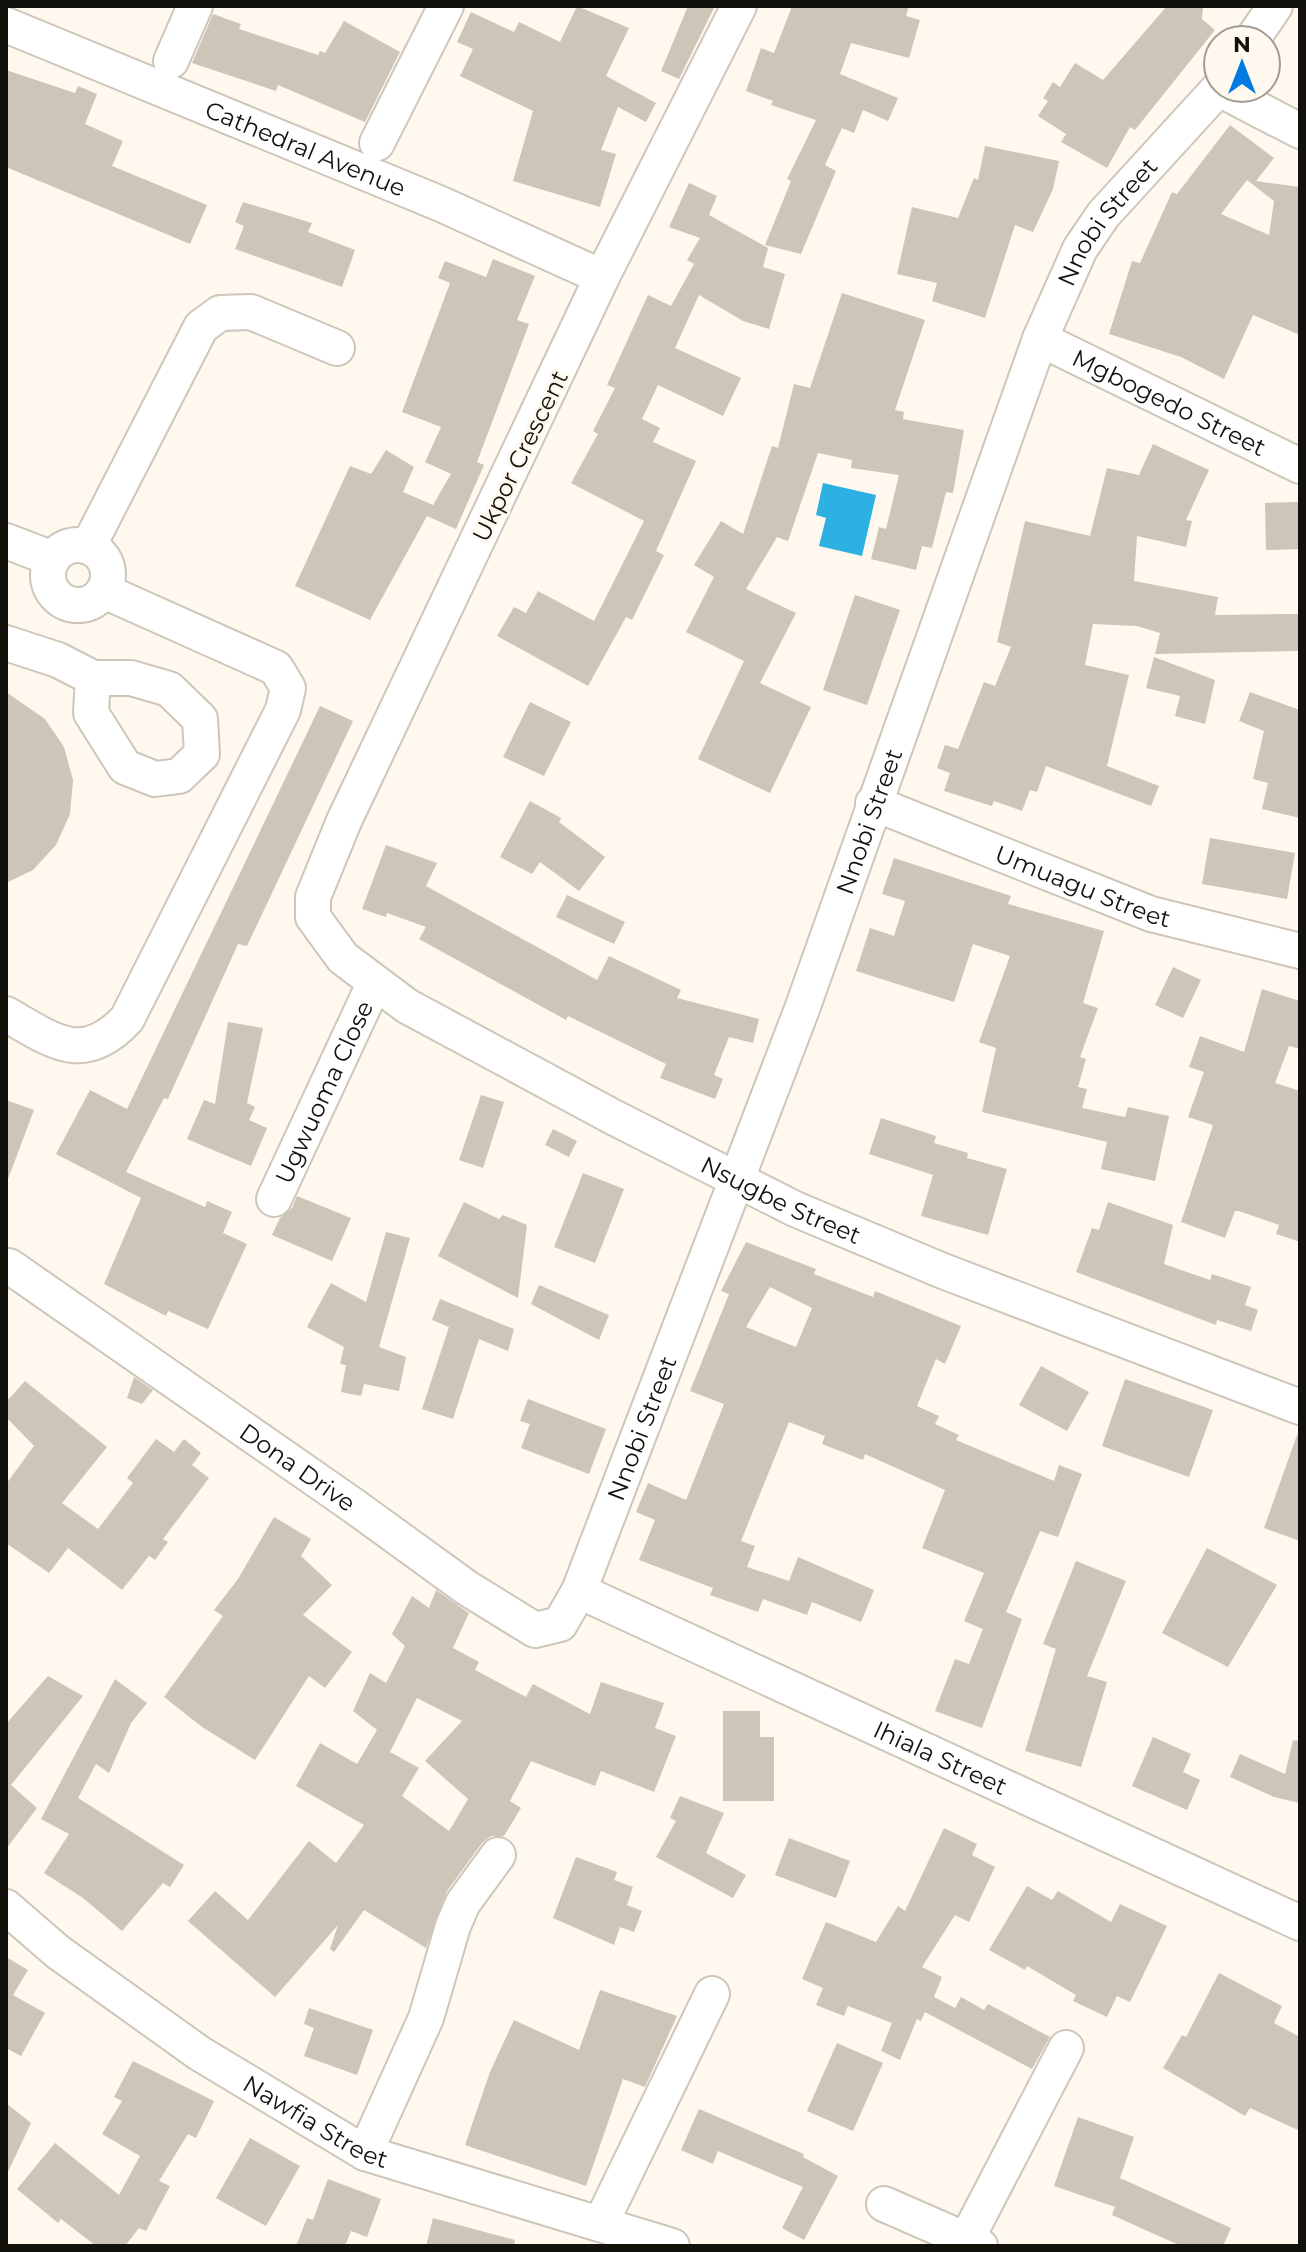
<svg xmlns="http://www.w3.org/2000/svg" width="1306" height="2252" font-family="Montserrat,sans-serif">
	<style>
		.water { fill: #2cb1e2 }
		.building { fill: #cdc5b8; fill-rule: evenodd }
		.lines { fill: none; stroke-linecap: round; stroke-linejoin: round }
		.minor-casing { stroke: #cec6b9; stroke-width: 38 }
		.minor { stroke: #fff; stroke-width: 34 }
		.labels { text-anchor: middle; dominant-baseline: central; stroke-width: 6; stroke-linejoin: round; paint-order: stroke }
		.street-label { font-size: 24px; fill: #13110c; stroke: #fef8ee }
	</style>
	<rect width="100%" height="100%" fill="#fef8ee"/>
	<!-- water -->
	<polygon class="water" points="823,483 876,495 862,556 819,546 826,518 816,515"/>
	<!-- building -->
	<g class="building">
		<polygon points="577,6 629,28 606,76 656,103 646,122 618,107 601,150 616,154 600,207 513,181 533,111 460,76 473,49 457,42 471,12 514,32 519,22 560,42"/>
		<polygon points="688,6 715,6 679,79 661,71"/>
		<polygon points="792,6 909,6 906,16 920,20 909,58 851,43 840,74 898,98 888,121 863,110 854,133 842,128 825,165 836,171 801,254 765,245 791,181 787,179 816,120 771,105 773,101 746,91 761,48 774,53"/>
		<polygon points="1167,6 1203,6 1202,19 1215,30 1135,130 1130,127 1107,168 1061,142 1066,134 1038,116 1048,101 1043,98 1053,82 1060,87 1075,63 1103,80"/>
		<polygon points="213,14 241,24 239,29 318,55 320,51 325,53 344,21 400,52 365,122 278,85 276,91 192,63"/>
		<polygon points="6,70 75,93 78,86 97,94 85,124 123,141 112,166 207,205 190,244 6,167"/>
		<path d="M 1230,125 L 1274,158 L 1256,181 L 1300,187 L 1300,335 L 1253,315 L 1224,379 L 1181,357 L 1109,334 L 1132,261 L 1140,263 L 1172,192 L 1177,194 ZM 1247,180 L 1274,201 L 1269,235 L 1221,214 Z"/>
		<polygon points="985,146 1059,161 1053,189 1033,232 1015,225 985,318 932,301 937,283 897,274 912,207 958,218 974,178 978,180"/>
		<polygon points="689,183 717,196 709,215 768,248 763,267 785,274 769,329 743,321 699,295 675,348 741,378 723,416 658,385 642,419 660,428 653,442 696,461 656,551 664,555 632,620 626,617 588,686 497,636 514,607 526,613 538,591 594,621 644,521 571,483 598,434 593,431 615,388 607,385 648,295 671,306 694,264 687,260 700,238 669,227"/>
		<polygon points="243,202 312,223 308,232 355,250 342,287 235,249 244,226 235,222"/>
		<polygon points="493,259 535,276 517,320 529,324 477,462 484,465 456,529 427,516 370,620 295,586 350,466 371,474 386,450 414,467 403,492 433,505 451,474 425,462 441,427 402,412 450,283 438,278 445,261 486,277"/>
		<polygon points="842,293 925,320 895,410 904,412 903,419 964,430 953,493 946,492 932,548 922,546 916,570 871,559 879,527 886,529 899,475 851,468 852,460 818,453 788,541 777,537 746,589 796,613 760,683 811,707 770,793 698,759 744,661 686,632 714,577 694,565 721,521 743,534 772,446 778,448 794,384 810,388"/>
		<polygon points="1153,444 1209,470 1186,520 1192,521 1186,547 1137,536 1134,581 1218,597 1215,615 1300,614 1300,651 1155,654 1160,633 1137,626 1093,624 1085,665 1129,675 1107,766 1159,786 1151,806 1046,766 1037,792 1030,790 1022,811 994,801 992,806 944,791 950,773 937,768 945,745 958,749 984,682 995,686 1011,647 997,642 1025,521 1090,536 1107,468 1139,475"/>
		<polygon points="1300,502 1300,549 1266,550 1265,503"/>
		<polygon points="855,595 900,610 867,705 823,690"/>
		<polygon points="1154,657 1215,680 1205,724 1175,716 1180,696 1146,688"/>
		<polygon points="6,692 45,719 64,747 73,780 70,814 56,845 33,870 6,883"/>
		<polygon points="1250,692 1300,710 1300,818 1262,809 1268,783 1253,779 1264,731 1239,721"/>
		<polygon points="530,702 571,722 544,776 503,757"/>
		<polygon points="320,706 353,721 247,946 238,944 168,1099 164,1098 126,1172 205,1207 207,1201 232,1212 223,1233 247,1244 208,1329 168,1311 166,1316 104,1284 141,1198 56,1154 90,1090 127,1109"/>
		<polygon points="530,801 561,818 559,822 605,857 579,891 540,862 532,874 500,857"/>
		<polygon points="1210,838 1295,853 1287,899 1202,884"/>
		<polygon points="386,845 437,863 426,886 597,980 609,956 681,990 677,998 759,1019 753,1043 729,1037 714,1075 723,1079 715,1099 660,1078 666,1064 568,1016 566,1020 419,939 426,927 387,913 386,917 362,909"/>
		<polygon points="894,858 1011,896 1008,904 1104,931 1083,1003 1098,1008 1080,1057 1086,1059 1078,1087 1087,1089 1082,1108 1125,1117 1128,1107 1169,1116 1155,1181 1101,1169 1107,1142 982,1112 996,1048 979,1042 1010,956 973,944 954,1002 856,971 870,928 894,936 905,901 882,894"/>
		<polygon points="567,895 625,922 614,944 556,917"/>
		<polygon points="1173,967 1201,980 1183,1018 1155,1005"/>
		<polygon points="1262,989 1300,1001 1300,1049 1289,1046 1275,1083 1300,1091 1300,1242 1276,1234 1279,1225 1239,1211 1235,1211 1225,1238 1181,1222 1213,1125 1188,1117 1204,1072 1189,1067 1200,1036 1244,1052"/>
		<polygon points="228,1022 263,1028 247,1103 255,1107 249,1120 267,1128 251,1166 187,1139 204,1100 215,1104"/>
		<polygon points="481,1095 504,1102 483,1168 459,1160"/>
		<polygon points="6,1100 34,1110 8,1179 6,1179"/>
		<polygon points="881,1118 936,1136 934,1143 968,1153 967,1158 1007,1169 988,1235 921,1216 933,1175 869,1154"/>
		<polygon points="553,1129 577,1141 569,1157 545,1145"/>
		<polygon points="583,1173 624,1189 595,1263 554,1247"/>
		<polygon points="297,1196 351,1218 332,1261 272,1235 280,1218 292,1208"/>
		<polygon points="464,1202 499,1219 503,1215 527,1225 518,1298 438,1256"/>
		<polygon points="1108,1202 1173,1225 1164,1264 1210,1280 1212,1274 1251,1287 1245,1305 1258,1310 1251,1331 1217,1320 1216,1325 1076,1272 1092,1228 1099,1230"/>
		<polygon points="386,1232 410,1238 379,1347 406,1357 399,1391 364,1384 361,1396 341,1392 346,1365 340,1364 344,1347 307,1327 331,1283 366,1302"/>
		<path d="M 746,1242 L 816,1269 L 814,1274 L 873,1297 L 875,1291 L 961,1326 L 945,1364 L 936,1359 L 917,1406 L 939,1416 L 935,1424 L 959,1435 L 956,1440 L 1054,1481 L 1059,1465 L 1082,1474 L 1058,1537 L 1040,1531 L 1006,1612 L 1022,1619 L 982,1728 L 935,1711 L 955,1659 L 969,1664 L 983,1629 L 964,1621 L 984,1573 L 922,1548 L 945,1490 L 865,1454 L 863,1460 L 822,1444 L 825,1436 L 789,1422 L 741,1541 L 755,1546 L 747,1567 L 789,1581 L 798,1557 L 874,1590 L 861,1622 L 812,1602 L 807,1615 L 763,1599 L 758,1612 L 710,1595 L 713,1588 L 639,1560 L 655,1520 L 636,1512 L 648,1483 L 686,1500 L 724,1404 L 690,1391 L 729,1294 L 721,1291 ZM 770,1287 L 812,1308 L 796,1347 L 746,1327 Z"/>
		<polygon points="539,1285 609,1315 599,1340 531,1304"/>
		<polygon points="440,1299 514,1329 508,1351 479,1339 453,1419 422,1409 449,1327 432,1320"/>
		<polygon points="1041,1366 1089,1392 1067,1431 1019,1405"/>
		<polygon points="134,1377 153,1390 142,1404 127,1398"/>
		<polygon points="1125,1379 1213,1410 1189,1477 1102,1446"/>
		<polygon points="25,1381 107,1447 62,1503 98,1529 133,1483 127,1478 156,1439 174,1452 184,1439 201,1453 192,1465 209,1478 163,1539 168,1542 155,1560 149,1556 122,1590 68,1548 49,1573 6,1543 6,1484 34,1446 6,1417 6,1402"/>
		<polygon points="528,1399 606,1429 589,1474 521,1448 530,1424 520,1421"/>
		<polygon points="1297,1435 1300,1435 1300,1541 1264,1528"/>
		<polygon points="274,1517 311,1539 301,1556 332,1585 303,1615 352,1652 325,1688 309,1676 255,1760 202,1727 164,1697 223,1616 214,1610 238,1579"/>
		<polygon points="1207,1548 1277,1585 1228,1667 1162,1633"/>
		<polygon points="1076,1561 1126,1581 1087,1676 1107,1682 1081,1767 1025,1751 1056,1649 1043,1644"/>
		<path d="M 436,1590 L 469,1613 L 453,1648 L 479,1662 L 475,1670 L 526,1697 L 533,1684 L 590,1714 L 601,1682 L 664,1703 L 655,1728 L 676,1736 L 654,1792 L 601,1771 L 595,1786 L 531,1761 L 510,1801 L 521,1808 L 504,1836 L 491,1836 L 482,1843 L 447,1891 L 426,1948 L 364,1910 L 334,1952 L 330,1949 L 338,1925 L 275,1997 L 188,1921 L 215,1891 L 248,1920 L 309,1841 L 336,1863 L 364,1825 L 296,1786 L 320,1743 L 357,1764 L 377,1730 L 353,1711 L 370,1673 L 386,1683 L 405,1646 L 392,1634 L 412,1596 L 429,1608 ZM 417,1698 L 462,1721 L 425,1761 L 468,1799 L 449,1831 L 402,1796 L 419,1768 L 390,1752 Z"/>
		<polygon points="48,1676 83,1696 11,1785 37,1808 6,1849 6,1724"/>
		<polygon points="115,1679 147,1703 131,1723 109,1773 96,1764 78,1798 184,1865 170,1887 163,1883 122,1931 83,1898 44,1873 69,1834 41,1819"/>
		<polygon points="723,1711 760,1711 760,1737 774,1737 774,1801 723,1801"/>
		<polygon points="1153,1737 1191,1754 1183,1772 1200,1780 1187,1810 1132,1786"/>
		<polygon points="1293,1740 1300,1741 1300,1803 1274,1797 1230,1777 1240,1754 1285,1774"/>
		<polygon points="680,1796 724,1813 706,1853 746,1875 733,1898 656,1857 676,1821 670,1818"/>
		<polygon points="944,1828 977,1844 972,1855 995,1867 969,1922 955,1915 922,1967 942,1977 934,1997 955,2008 961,1997 984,2010 988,2004 1050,2037 1032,2069 925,2012 921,2021 917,2019 900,2060 881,2051 892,2023 848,2006 844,2016 816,2005 823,1988 802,1979 826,1922 876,1942 898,1906 905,1911"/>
		<polygon points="789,1838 850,1861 836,1898 775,1875"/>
		<polygon points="576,1857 617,1872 614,1880 633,1887 627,1905 642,1911 634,1932 620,1927 614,1945 553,1918"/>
		<polygon points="1027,1886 1052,1900 1058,1891 1111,1922 1120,1904 1167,1926 1130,2002 1117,1996 1107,2017 1073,2001 1076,1995 1027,1966 1025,1970 989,1950"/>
		<polygon points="6,1957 28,1970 13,1995 45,2013 21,2056 6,2048"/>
		<polygon points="1219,1973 1282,2006 1274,2023 1300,2037 1300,2131 1250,2108 1245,2116 1163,2068 1182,2035 1186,2037"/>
		<polygon points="600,1990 677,2016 645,2087 623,2079 586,2186 465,2145 490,2072 514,2020 579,2050"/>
		<polygon points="309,2008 373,2030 357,2075 304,2056 314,2028 304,2024"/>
		<polygon points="837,2043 883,2063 853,2131 807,2111"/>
		<polygon points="133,2061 214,2101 196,2138 188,2134 159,2181 170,2186 146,2231 139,2228 125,2246 96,2246 61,2219 58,2223 17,2189 55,2143 119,2195 140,2156 102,2134 122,2101 114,2097"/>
		<polygon points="6,2103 31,2123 6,2176"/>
		<polygon points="699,2109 804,2154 803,2157 838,2176 804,2240 782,2228 803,2187 718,2151 713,2164 681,2150"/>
		<polygon points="1078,2117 1134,2137 1120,2178 1231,2228 1223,2246 1181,2246 1112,2215 1115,2207 1054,2186"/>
		<polygon points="250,2138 300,2166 266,2226 216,2198"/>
		<polygon points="328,2179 381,2199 367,2237 351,2231 345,2246 296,2246 307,2218 313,2220"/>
		<polygon points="433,2218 515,2240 514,2246 426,2246"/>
	</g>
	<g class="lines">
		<!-- minor casing -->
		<g class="minor-casing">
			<g id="minor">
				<path id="s1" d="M 739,6 L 602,277 L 344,821 L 313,897 L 313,917 L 343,958 L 407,1006 L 613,1117 L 795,1209 L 943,1271 L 1300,1407"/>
				<path id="s2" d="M 6,25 L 441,204 L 602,277"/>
				<polyline points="1252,40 1275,6"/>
				<polyline points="171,61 195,6"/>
				<polyline points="1219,89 1300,131"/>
				<polyline points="377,143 446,6"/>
				<path id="s3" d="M 1040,339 L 1300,466"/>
				<polyline points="6,541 53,559"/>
				<circle cx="78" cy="575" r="30"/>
				<polyline points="88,547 201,327 220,313 251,312 337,348"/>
				<polyline points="6,643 58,660 93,678 131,678 169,689 200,719 202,754 179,776 155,779 125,767 91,713 93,678"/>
				<path id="s4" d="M 873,803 L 1151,914 L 1300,951"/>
				<path d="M 6,1014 C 53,1041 83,1066 127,1019 L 283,710 L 288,688 L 276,668 L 104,591"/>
				<path id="s5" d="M 274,1199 L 374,984"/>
				<path id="s6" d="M 9,1266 L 354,1506 L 467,1588 L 535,1630 L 560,1624 L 579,1591 L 802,1009 L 1040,339 L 1080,249 L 1103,215 L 1219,88"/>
				<path id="s7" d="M 579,1591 L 1300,1923"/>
				<path id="s8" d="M 6,1907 L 58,1952 L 199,2053 L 365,2153 L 672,2246"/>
				<polyline points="365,2153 426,2018 453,1926 463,1903 498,1855"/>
				<polyline points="884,2204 980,2246"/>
				<polyline points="601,2223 712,1994"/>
				<polyline points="963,2246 1066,2048"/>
			</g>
		</g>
		<!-- minor -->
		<use href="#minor" class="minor"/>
	</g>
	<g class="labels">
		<!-- street labels -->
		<g class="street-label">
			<text stroke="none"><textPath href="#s2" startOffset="324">Cathedral Avenue</textPath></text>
			<text stroke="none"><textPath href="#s6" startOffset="2174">Nnobi Street</textPath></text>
			<text stroke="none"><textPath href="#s3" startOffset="144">Mgbogedo Street</textPath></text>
			<text transform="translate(520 456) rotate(-64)">Ukpor Crescent</text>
			<text stroke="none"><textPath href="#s6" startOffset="1526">Nnobi Street</textPath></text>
			<text stroke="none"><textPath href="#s4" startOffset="226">Umuagu Street</textPath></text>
			<text stroke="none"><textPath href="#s5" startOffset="118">Ugwuoma Close</textPath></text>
			<text stroke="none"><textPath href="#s1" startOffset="1560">Nsugbe Street</textPath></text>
			<text stroke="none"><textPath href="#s6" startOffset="878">Nnobi Street</textPath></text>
			<text stroke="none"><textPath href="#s6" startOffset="352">Dona Drive</textPath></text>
			<text stroke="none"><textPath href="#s7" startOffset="398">Ihiala Street</textPath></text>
			<text stroke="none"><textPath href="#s8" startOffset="378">Nawfia Street</textPath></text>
		</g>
	</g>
	<!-- border -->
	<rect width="1306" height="2252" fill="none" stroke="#13110c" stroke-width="16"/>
	<!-- north arrow -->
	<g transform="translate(1242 64)"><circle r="38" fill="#fef8ee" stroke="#a09c94" stroke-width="2"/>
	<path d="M0-6L14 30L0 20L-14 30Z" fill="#017be1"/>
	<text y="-12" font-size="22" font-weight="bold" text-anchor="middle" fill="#13110c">N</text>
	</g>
</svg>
